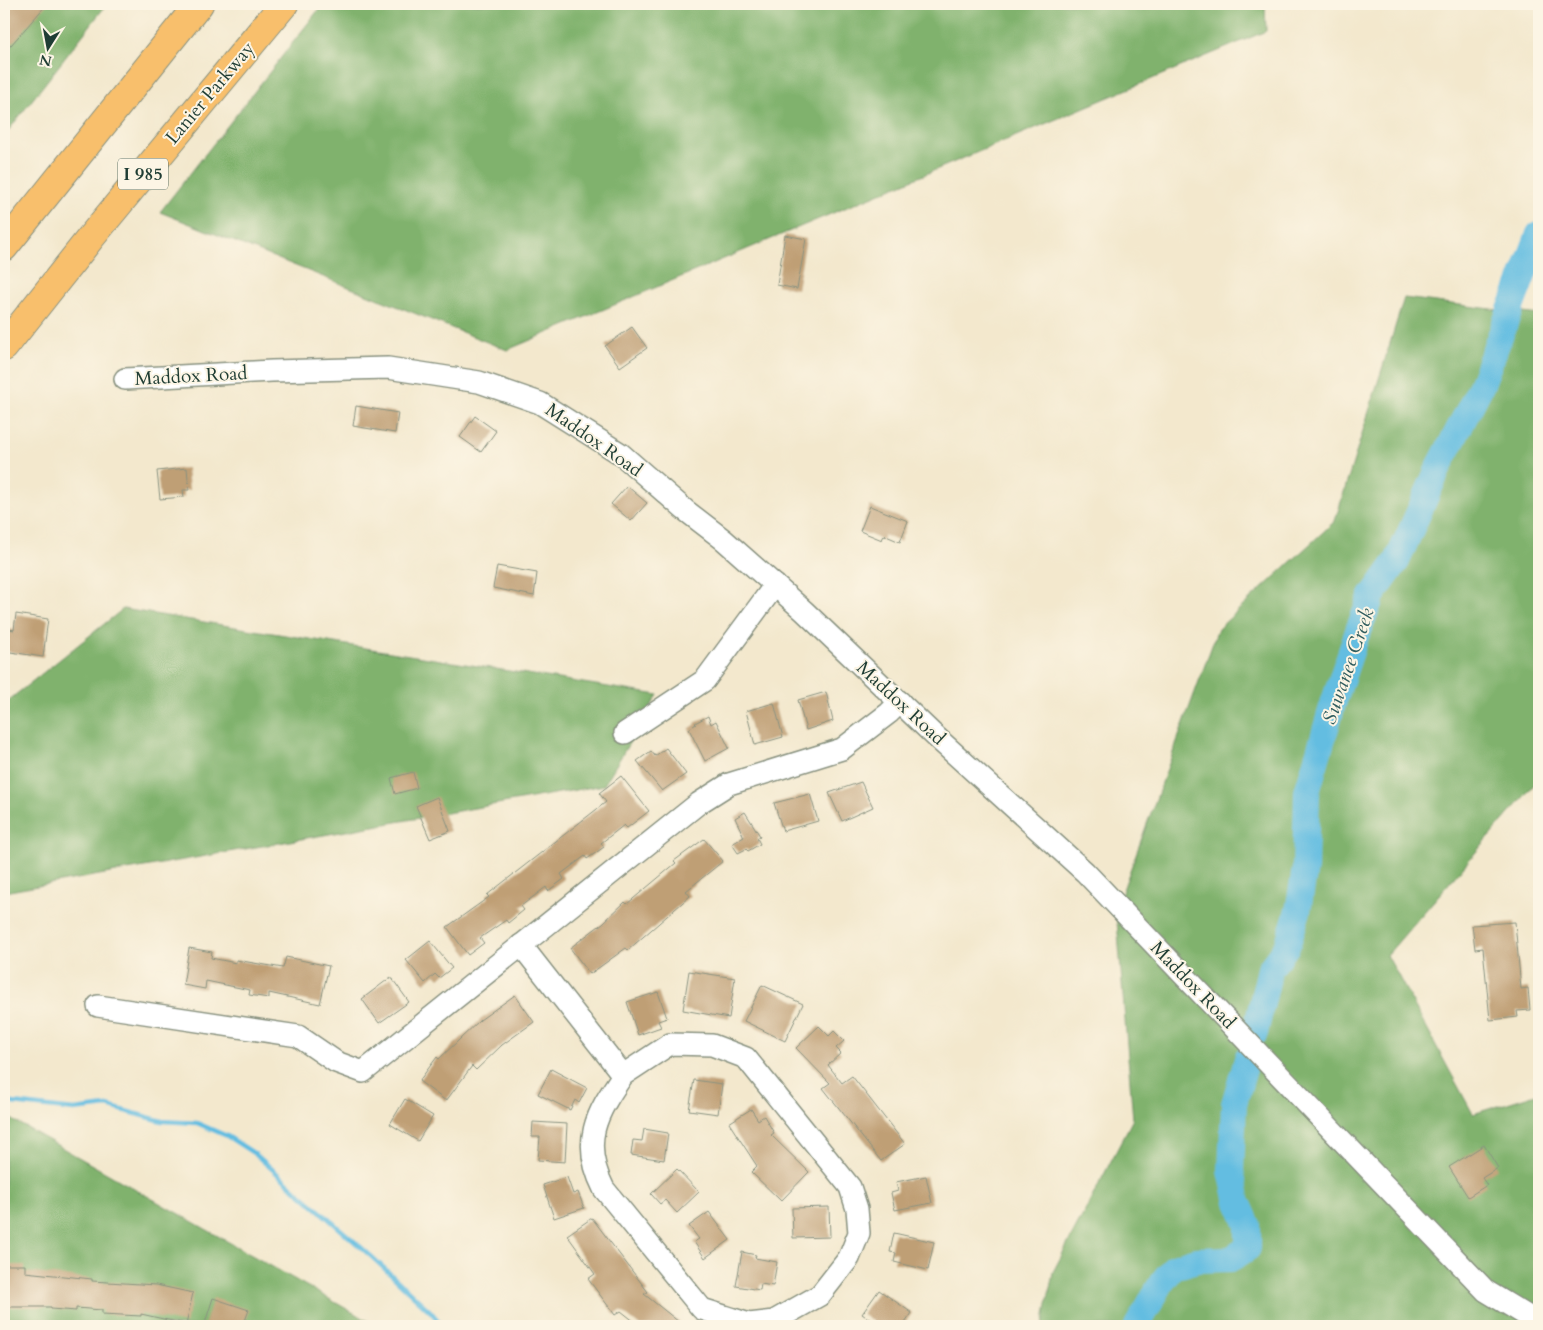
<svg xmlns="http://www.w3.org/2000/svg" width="1543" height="1330" font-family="Cardo,serif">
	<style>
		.forest { fill: #80b26d; stroke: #507850 }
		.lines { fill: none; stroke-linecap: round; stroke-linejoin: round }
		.stream { stroke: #63bde1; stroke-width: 4.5 }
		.river { stroke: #63bde1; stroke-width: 26 }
		.building { fill: #bf9f75 }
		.minor-casing { stroke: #899280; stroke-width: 24 }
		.highway-casing { stroke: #899280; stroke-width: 30 }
		.minor { stroke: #fff; stroke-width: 21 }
		.highway { stroke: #f8bf6c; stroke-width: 28 }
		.labels { text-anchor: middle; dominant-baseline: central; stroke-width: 4; stroke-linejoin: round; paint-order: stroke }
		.shield { fill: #fcf5e5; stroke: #617469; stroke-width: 1 }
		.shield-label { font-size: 18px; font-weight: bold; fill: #1f3d34 }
		.street-label { font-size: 19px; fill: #1f3d34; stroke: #fcf5e5 }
		.water-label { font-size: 20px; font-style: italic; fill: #305d5f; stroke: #fcf5e5 }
	</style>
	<rect width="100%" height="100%" fill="#fcf5e5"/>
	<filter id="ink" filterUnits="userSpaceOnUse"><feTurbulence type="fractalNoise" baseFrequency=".02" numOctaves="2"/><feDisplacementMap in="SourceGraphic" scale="10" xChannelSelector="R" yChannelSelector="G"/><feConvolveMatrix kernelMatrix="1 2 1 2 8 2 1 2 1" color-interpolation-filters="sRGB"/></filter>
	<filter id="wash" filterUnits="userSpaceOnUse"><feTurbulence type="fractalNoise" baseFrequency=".0096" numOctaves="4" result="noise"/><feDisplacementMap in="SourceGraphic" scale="20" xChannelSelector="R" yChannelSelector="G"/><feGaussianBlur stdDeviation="1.12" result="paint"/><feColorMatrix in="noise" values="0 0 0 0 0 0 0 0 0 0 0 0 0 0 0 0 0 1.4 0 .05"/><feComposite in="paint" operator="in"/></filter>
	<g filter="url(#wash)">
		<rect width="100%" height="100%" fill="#f3e8cd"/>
		<!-- forest -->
		<g class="forest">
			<polygon points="4,4 107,4 4,136"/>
			<polygon points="323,4 1265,4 1266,31 507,350 160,212"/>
			<polygon points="1404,298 1539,315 1539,779 1387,955 1473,1114 1539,1093 1539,1326 1043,1326 1053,1272 1133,1119 1116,909 1218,629 1335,521"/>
			<polygon points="123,609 658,695 604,785 4,892 4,704"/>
			<polygon points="4,1115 377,1326 4,1326"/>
		</g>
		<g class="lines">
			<!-- stream -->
			<polyline class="stream" points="4,1102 74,1110 107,1106 162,1121 197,1123 227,1136 255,1154 372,1257 430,1311 443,1326"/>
			<!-- river -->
			<g class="river">
				<polyline points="1255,1033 1270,969 1287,946 1298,911 1305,868 1307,792 1333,704 1359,628 1372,596 1397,561 1439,467 1481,386 1539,234"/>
				<polyline points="1137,1326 1162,1282 1174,1267 1196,1260 1231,1259 1248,1248 1248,1225 1238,1202 1231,1171 1234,1104 1247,1059"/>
			</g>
		</g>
		<g id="blocks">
			<!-- building -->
			<g class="building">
				<polygon points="4,4 47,4 4,53"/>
				<polygon points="785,235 806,239 797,289 777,285"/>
				<polygon points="632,327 647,348 620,367 605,346"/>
				<polygon points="356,406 398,413 395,433 353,426"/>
				<polygon points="475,416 496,431 481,452 460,437"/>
				<polygon points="187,468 189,490 183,490 184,497 160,499 157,471"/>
				<polygon points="627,486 647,503 631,521 611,504"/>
				<polygon points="870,506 908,521 900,542 884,535 882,540 860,531"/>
				<polygon points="497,566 537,573 534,596 493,588"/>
				<polygon points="16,614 48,619 43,657 4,651 4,628 14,630"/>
				<polygon points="826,692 833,721 806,730 798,700"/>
				<polygon points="774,703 783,737 755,745 746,711"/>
				<polygon points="708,716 711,724 716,721 729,748 705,761 689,729 696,724 695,723"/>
				<polygon points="666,748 686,774 662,791 637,761 651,751 655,756"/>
				<polygon points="413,772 417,788 395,794 391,778"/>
				<polygon points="621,776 649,811 627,828 624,825 601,843 604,847 587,859 585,856 561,874 564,879 548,891 546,887 521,906 524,910 508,923 506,920 480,938 484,943 468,955 447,927 489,897 487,895 606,802 599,793"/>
				<polygon points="861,782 873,807 842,821 829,793"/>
				<polygon points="810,794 818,821 783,831 774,803"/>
				<polygon points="437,797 450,831 430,839 416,806"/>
				<polygon points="745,812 760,836 757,838 760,844 748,851 746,849 738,853 732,844 744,837 735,818"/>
				<polygon points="704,839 723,861 686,891 690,896 628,950 626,948 590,974 570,948 603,923 625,902 627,904 676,863 674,861"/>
				<polygon points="1515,922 1521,989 1528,988 1530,1010 1517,1011 1518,1017 1490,1020 1483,948 1475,949 1472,925"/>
				<polygon points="430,941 452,968 439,978 435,974 425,983 406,960"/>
				<polygon points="189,948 212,952 211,958 236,963 236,960 283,968 286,957 329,966 320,1004 269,993 269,998 249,995 250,990 206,981 205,989 183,985"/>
				<polygon points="689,971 735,978 729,1018 683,1010"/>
				<polygon points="391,977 409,1002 379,1023 362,999"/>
				<polygon points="762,985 803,1004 785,1041 744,1021"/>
				<polygon points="658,992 667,1018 658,1021 661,1027 638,1035 627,1002"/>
				<polygon points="515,995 534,1022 502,1045 476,1070 472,1066 446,1101 419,1081 437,1057 439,1059 480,1020"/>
				<polygon points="819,1026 829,1036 834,1031 844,1041 836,1048 841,1053 828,1065 842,1083 852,1076 905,1144 881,1161 823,1088 830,1083 796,1048"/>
				<polygon points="551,1069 587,1088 579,1103 575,1100 570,1110 538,1094"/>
				<polygon points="694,1080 722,1084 718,1114 689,1110"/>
				<polygon points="405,1099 433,1116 418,1141 390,1124"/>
				<polygon points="751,1109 758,1120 764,1116 774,1133 771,1135 809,1172 781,1201 751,1172 757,1166 729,1123"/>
				<polygon points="533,1122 567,1124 565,1162 538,1160 540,1137 532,1137"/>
				<polygon points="644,1129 668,1133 664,1160 631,1155 633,1140 642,1141"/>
				<polygon points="1484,1145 1498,1168 1482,1178 1487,1185 1468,1197 1449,1167"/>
				<polygon points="677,1169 699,1192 677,1213 665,1200 660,1204 651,1194"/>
				<polygon points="926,1176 932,1203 895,1210 891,1193 898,1191 896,1182"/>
				<polygon points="567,1177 573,1194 578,1192 584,1208 554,1218 543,1185"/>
				<polygon points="829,1207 830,1237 793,1238 792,1208"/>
				<polygon points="709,1212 730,1240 705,1258 694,1242 699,1239 689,1226"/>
				<polygon points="592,1218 648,1292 644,1294 684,1326 640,1326 621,1311 615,1315 588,1279 595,1274 567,1235"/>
				<polygon points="894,1233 934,1242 928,1270 894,1262 896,1253 890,1252"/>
				<polygon points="742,1252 756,1255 755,1258 777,1262 773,1286 761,1284 760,1290 736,1286"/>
				<polygon points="4,1265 25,1265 25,1272 92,1279 92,1281 156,1285 193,1293 186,1324 141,1314 141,1316 102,1314 102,1310 76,1308 76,1311 51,1309 51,1307 4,1307"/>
				<polygon points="879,1290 912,1313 903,1326 879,1326 862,1314"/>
				<polygon points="213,1298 249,1310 243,1326 204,1326"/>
			</g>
		</g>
	</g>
	<g filter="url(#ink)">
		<use href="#blocks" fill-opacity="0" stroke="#899280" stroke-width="1"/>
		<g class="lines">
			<!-- minor casing -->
			<g class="minor-casing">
				<g id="minor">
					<polyline points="125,379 272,371 388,368 479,382 540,403 621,454 685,510 724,540 804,611 935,736 1085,872 1486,1291 1539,1323"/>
					<polyline points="625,733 705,680 775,585"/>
					<path d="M 521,945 L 623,1075 C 596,1114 580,1142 604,1189 L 702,1309 L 749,1324 L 774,1321 L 820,1295 L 849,1258 L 859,1233 L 857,1209 L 850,1187 L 746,1058 L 712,1045 L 670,1044 L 623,1075"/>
					<polyline points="98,1006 298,1036 336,1062 363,1072 699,803 729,784 842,749 889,713 900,702"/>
				</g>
			</g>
			<!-- highway casing -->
			<g class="highway-casing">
				<g id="highway">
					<polyline points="4,247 199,4"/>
					<polyline points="4,347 92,236 284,4"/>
				</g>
			</g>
			<!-- minor -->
			<use href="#minor" class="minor"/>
			<!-- highway -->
			<use href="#highway" class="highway"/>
		</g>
	</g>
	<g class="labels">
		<!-- shield labels -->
		<rect class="shield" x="118" y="158.5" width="50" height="31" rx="4"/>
		<g class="shield-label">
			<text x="143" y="174">I 985</text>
		</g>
		<!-- street labels -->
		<g class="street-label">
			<text transform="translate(210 93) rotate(-50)">Lanier Parkway</text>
			<text transform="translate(191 376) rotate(-3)">Maddox Road</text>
			<text transform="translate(594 440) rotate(35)">Maddox Road</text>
			<text transform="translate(901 703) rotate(43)">Maddox Road</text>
			<text transform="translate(1193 985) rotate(46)">Maddox Road</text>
		</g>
		<!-- water labels -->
		<g class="water-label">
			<text transform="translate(1348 666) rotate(-71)">Suwanee Creek</text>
		</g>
	</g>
	<!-- margin -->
	<rect width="1543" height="1330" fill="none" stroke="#fcf5e5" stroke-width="20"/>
	<!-- north arrow -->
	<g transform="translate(48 48) rotate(191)" stroke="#fcf5e5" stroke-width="4" paint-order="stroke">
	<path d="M0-4L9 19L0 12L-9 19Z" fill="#1f3d34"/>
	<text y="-8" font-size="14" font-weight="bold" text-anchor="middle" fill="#1f3d34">N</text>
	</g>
</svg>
